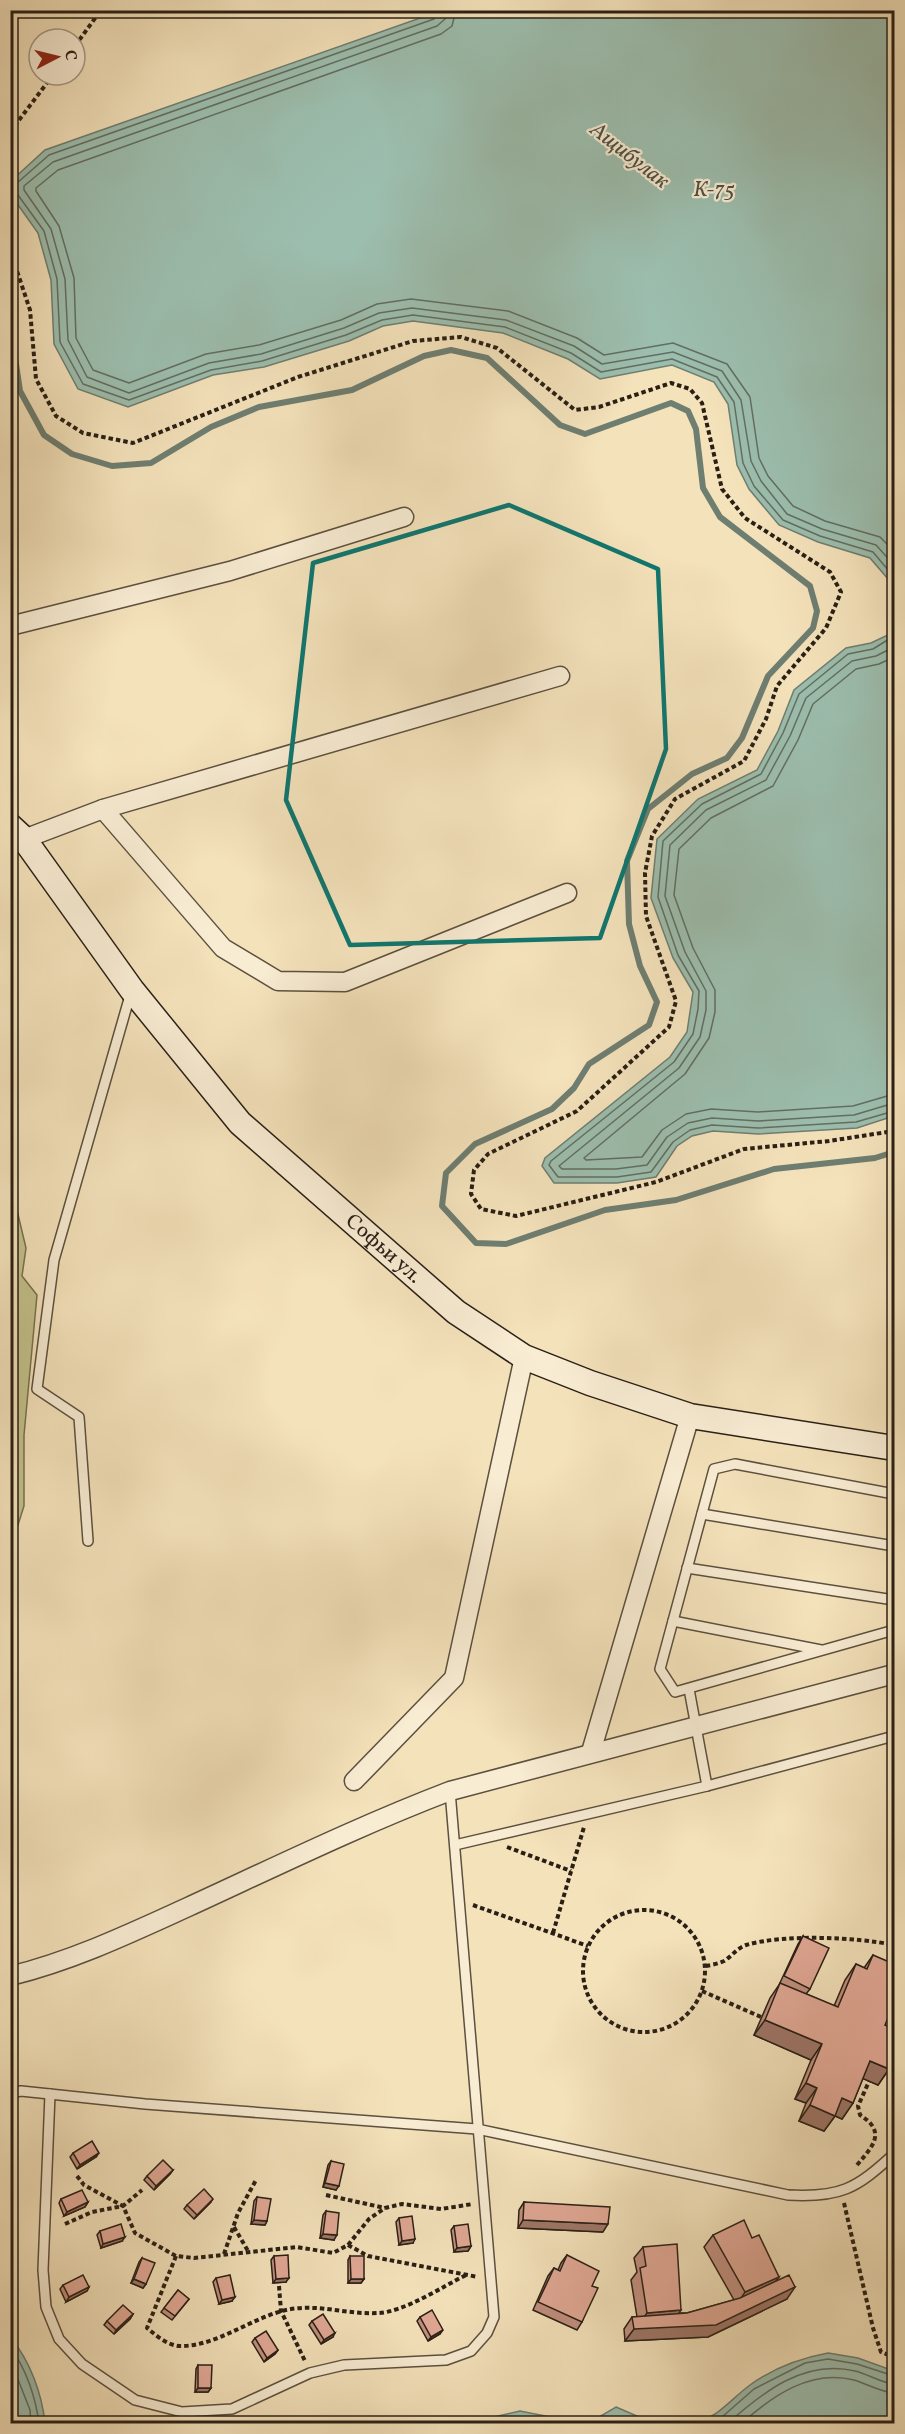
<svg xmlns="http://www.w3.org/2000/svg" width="905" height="2434" font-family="Vollkorn,serif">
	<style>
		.green { fill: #c3c18b; stroke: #767050; stroke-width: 1.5 }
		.water { fill: #9cbeae; stroke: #6e7e71; stroke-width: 1.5 }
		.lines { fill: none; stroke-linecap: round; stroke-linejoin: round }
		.shore { stroke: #626e62; stroke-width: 1.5 }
		.stream { stroke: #6e7e71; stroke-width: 6 }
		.lane-casing { stroke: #5c503e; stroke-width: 12 }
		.street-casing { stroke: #5c503e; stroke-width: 21 }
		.secondary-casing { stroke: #291f15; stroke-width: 27 }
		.path { stroke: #291f15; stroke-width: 4; stroke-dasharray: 4.5 3; stroke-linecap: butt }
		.lane { stroke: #f8ecd3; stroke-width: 9 }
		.street { stroke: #f8ecd3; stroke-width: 18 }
		.secondary { stroke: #f8ecd3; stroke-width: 24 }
		.wall { fill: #c29080; stroke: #291f15; stroke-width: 1.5 }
		.shaded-wall { fill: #9e7668; stroke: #291f15; stroke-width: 1.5 }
		.building { fill: #e1a895; stroke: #291f15; stroke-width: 1.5 }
		.marked { fill: none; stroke: #0f766e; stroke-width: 4.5; stroke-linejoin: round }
		.labels { text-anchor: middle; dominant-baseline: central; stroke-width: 4.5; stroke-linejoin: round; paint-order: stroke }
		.street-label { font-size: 21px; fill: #291f15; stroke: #f8ecd3 }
		.water-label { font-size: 22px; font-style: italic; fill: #4c4f43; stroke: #f8ecd3 }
	</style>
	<rect width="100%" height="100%" fill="#f4e2bb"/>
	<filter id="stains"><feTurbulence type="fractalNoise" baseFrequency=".00333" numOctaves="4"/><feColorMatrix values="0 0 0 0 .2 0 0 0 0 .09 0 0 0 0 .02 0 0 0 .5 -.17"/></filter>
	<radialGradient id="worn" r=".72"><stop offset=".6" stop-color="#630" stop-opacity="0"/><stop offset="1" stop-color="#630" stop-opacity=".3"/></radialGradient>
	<!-- green -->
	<polygon class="green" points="11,1185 26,1248 22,1276 37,1295 24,1435 24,1506 11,1547"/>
	<!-- water -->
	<g class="water">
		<polygon points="440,11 894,11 894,586 870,558 818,542 779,525 749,489 737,465 728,404 714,382 672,365 600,379 568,359 503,333 413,321 383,326 349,341 264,367 213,375 128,407 78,389 54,344 51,280 38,233 11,195 11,181 45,150"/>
		<polygon points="894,626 894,1116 857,1128 758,1134 713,1131 692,1136 677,1146 656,1177 617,1183 554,1183 542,1166 545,1158 670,1057 687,1032 693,992 673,958 651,898 657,839 698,799 757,770 778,731 794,690 846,648 871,643 888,635"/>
		<path d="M 11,2338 C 30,2361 42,2394 45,2423 L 11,2423 Z"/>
		<path d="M 828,2353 L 858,2358 L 894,2371 L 894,2423 L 697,2423 C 720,2415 730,2400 750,2385 C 772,2369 801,2358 828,2353 Z"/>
		<polygon points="616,2407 653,2423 468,2423 520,2411 576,2422 594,2420"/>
	</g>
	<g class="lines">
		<!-- shore -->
		<g class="shore">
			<polyline points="447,10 445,19 437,26 53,162 24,186 24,190 51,229 65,279 68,340 87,377 129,393 209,363 261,354 344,328 379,313 412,308 506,320 574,346 602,364 673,352 722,371 741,400 751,461 761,481 787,514 822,529 876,545 894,565"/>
			<polyline points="456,10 452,26 441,34 58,170 36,188 36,191 59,226 74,278 76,338 93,370 129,383 206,354 259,345 341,320 377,304 411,299 508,311 577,338 604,355 673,343 727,364 750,397 759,458 768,476 793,506 825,521 880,537 894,551"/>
			<polyline points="10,185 17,183 49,155 434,19 439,10"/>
			<polyline points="10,192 18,195 44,231 57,279 60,342 83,384 129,400 211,370 262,361 346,335 382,320 413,315 505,327 571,353 601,372 672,359 717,377 734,402 743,463 754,486 783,520 820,536 873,552 894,577"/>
			<polyline points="894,636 873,649 848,654 799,694 783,733 761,774 702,804 663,841 658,897 678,955 699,991 698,1009 693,1034 674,1062 551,1161 549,1165 558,1177 617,1177 651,1172 673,1142 690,1130 712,1125 758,1128 856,1122 894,1111"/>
			<polyline points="894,647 876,656 852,661 806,698 790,736 766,780 706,810 670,845 665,896 685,952 706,991 706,1010 700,1037 679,1068 559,1166 562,1169 616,1169 647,1165 667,1137 688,1123 712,1118 758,1121 854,1115 894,1103"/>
			<polyline points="894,657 879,664 856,669 813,704 798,740 773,786 711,818 679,849 674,895 693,948 715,990 715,1012 709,1038 685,1074 584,1158 586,1160 642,1157 662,1130 686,1114 711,1109 758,1112 853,1106 894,1094"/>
			<path d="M 10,2348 C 26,2367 36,2399 39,2424"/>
			<polyline points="10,2359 30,2410 31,2424"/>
			<polyline points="488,2424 520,2417 553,2424"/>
			<polyline points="714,2424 754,2389 805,2363 828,2359 857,2364 894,2376"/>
			<path d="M 727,2424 C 763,2392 804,2359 855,2371 C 868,2374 881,2383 894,2384"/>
			<path d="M 741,2424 C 772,2396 810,2369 854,2380 C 867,2384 881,2392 894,2393"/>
		</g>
		<!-- stream -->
		<polyline class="stream" points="10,288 12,337 20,391 44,435 72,454 112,466 151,463 211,427 259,407 352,390 424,356 451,350 487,358 560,425 585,434 671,403 688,411 696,429 703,488 720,517 810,586 817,611 813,628 768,676 742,738 727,758 692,774 648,809 627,861 629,924 640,966 657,1002 649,1025 589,1064 574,1088 552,1109 475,1144 446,1173 442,1206 476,1243 506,1244 605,1210 676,1200 774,1169 875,1158 894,1152"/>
		<!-- lane casing -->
		<g class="lane-casing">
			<g id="lane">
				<polyline points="894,1494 735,1464 714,1469 660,1669 675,1692 894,1630"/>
				<polyline points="702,1514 894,1546"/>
				<polyline points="88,1541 79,1417 37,1389 54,1260 131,992"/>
				<polyline points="687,1568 894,1600"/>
				<polyline points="673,1621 821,1650"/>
				<polyline points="689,1689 707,1786"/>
				<polyline points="455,1845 707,1786 894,1736"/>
				<path d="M 10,2093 L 21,2091 L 145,2104 L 477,2129 L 788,2195 C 840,2198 856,2189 894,2154"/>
				<polyline points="50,2094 43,2270 46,2307 59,2339 82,2364 135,2400 182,2412 232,2409 310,2373 344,2365 446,2360 471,2351 487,2333 494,2317 450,1791"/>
			</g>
		</g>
		<!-- street casing -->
		<g class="street-casing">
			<g id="street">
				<polyline points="10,626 230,571 404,517"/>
				<polyline points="103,809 223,948 278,981 345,982 567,893"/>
				<polyline points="12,839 24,839 103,809 560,676"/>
				<polyline points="591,1752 690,1416"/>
				<polyline points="354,1781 454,1678 524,1357"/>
				<path d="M 10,1976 C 72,1961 131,1933 188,1907 C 275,1867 361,1825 450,1791 L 894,1674"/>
			</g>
		</g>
		<!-- secondary casing -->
		<g class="secondary-casing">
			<g id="secondary">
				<path id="s1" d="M 10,826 L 24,839 L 132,990 L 240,1123 L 456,1312 L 524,1357 L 590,1383 L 690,1416 L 894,1448"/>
			</g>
		</g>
		<!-- path -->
		<g class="path">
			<polyline points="75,46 101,10"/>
			<polyline points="10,132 53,75"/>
			<polyline points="10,250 30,310 36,379 56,416 83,433 133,443 298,377 413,341 461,337 497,348 575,410 599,407 671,383 690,389 702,403 722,489 745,518 830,572 841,592 826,628 777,686 766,719 744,761 675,799 652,836 645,873 646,916 676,1001 669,1027 577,1111 488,1154 474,1170 471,1194 481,1209 516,1216 656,1182 744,1149 829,1141 894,1131"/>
			<polyline points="507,1847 571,1871"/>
			<polyline points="473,1905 588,1946"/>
			<circle cx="644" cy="1971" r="61"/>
			<polyline points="553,1933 584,1827"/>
			<path d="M 706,1966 C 711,1965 718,1964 724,1961 C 732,1956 737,1948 746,1945 C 784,1934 856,1937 894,1945"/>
			<polyline points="702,1991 761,2017"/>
			<polyline points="890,2031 894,2022"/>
			<path d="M 857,2165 C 873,2146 887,2132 860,2115 L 858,2106 L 871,2077"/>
			<polyline points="77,2176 84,2185 123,2206 135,2233 176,2256 194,2258 297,2247 333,2253 348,2245 369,2219 385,2208 402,2204 441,2209 473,2204"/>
			<polyline points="326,2195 385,2208"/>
			<polyline points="844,2203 873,2328 881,2352 894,2357"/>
			<polyline points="65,2224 92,2212 123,2206 142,2190"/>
			<polyline points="234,2227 248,2251"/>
			<polyline points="348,2245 368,2256 478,2277"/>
			<polyline points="224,2254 238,2213 256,2180"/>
			<path d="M 176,2256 L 147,2328 C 157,2336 169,2347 183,2346 C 217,2345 249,2320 282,2311 C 315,2302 345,2315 378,2313 C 404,2312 442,2287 466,2275"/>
			<polyline points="279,2286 281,2311 305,2361"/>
		</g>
		<!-- lane -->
		<use href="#lane" class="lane"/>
		<!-- street -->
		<use href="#street" class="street"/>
		<!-- secondary -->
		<use href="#secondary" class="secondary"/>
	</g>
	<!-- wall -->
	<g class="wall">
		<polygon points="803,1936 810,1989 806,1994 834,2006 845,1980 856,1964 864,1968 873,1955 892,1980 885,2025 889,2069 878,2085 863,2078 853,2103 842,2119 835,2116 824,2131 799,2121 806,2103 795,2099 811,2060 754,2035 770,1998 779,1985 798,1944"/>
		<polygon points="73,2153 96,2157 77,2169 70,2157"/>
		<polygon points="331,2161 336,2190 323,2187 328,2165"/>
		<polygon points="173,2170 170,2174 154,2190 144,2180 147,2176"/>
		<polygon points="257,2197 267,2221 265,2225 251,2224 254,2201"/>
		<polygon points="61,2199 88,2202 85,2207 64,2216 59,2203"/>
		<polygon points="524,2202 603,2232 518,2228 519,2210"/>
		<polygon points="210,2203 194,2219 184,2209 187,2205"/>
		<polygon points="326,2211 334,2240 320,2238 323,2215"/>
		<polygon points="399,2218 413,2243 399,2245 396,2222"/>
		<polygon points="454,2226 471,2246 468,2251 454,2252 451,2230"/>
		<polygon points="100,2231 122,2241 101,2248 97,2235"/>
		<polygon points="713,2235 752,2238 779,2277 775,2281 787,2299 708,2337 625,2341 624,2329 632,2317 637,2317 631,2280 637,2272 634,2258 643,2247 679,2313 687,2313 734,2300 704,2247"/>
		<polygon points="567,2255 592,2286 582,2322 577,2330 533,2310 548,2276 554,2268 558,2270 561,2263"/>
		<polygon points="274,2256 286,2282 273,2283 271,2260"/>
		<polygon points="350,2256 364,2279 361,2283 348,2283 348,2260"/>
		<polygon points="142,2258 146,2284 143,2288 131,2283 139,2262"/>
		<polygon points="216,2278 232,2301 219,2304 213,2282"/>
		<polygon points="63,2285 89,2287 87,2291 66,2302 60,2289"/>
		<polygon points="178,2290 189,2299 172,2320 161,2312"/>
		<polygon points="133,2314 130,2319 114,2334 104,2325 107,2321"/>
		<polygon points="420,2317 440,2334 428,2341 417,2321"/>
		<polygon points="312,2321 333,2337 321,2344 309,2325"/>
		<polygon points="255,2338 278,2350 275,2354 264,2362 252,2342"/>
		<polygon points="198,2365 211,2388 208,2392 195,2392 196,2369"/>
	</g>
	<!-- shaded-wall -->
	<g class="shaded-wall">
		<polygon points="765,2020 822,2044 811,2060 754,2035"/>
		<polygon points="870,2061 889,2069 878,2085 859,2077"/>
		<polygon points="806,2083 817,2088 806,2103 795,2099"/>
		<polygon points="842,2098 853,2103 842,2119 831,2114"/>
		<polygon points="810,2105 835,2116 824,2131 799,2121"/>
		<polygon points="99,2153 96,2157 77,2169 80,2165"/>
		<polygon points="173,2170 170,2174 154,2190 156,2186"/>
		<polygon points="325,2183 339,2186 336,2190 323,2187"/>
		<polygon points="213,2199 210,2203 194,2219 197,2215"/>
		<polygon points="88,2202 85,2207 64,2216 67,2212"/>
		<polygon points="254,2220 267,2221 265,2225 251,2224"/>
		<polygon points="523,2220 608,2224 603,2232 518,2228"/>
		<polygon points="323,2234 337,2235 334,2240 320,2238"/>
		<polygon points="125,2237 122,2241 101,2248 103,2244"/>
		<polygon points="415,2239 413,2243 399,2245 402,2241"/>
		<polygon points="471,2246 468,2251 454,2252 457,2248"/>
		<polygon points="779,2277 770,2289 737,2304 745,2292"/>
		<polygon points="289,2278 286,2282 273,2283 276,2279"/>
		<polygon points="134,2279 146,2284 143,2288 131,2283"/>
		<polygon points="351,2279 364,2279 361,2283 348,2283"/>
		<polygon points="89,2287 87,2291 66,2302 69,2297"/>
		<polygon points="795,2287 787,2299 708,2337 625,2341 634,2329"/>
		<polygon points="235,2297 232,2301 219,2304 222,2300"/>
		<polygon points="681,2310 673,2322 639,2324 647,2313"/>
		<polygon points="133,2314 130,2319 114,2334 116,2330"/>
		<polygon points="443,2330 440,2334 428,2341 431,2337"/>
		<polygon points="335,2333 333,2337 321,2344 324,2340"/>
		<polygon points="278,2350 275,2354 264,2362 267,2358"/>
		<polygon points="198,2388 211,2388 208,2392 195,2392"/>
	</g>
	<!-- building -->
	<g class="building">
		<polygon points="803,1936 829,1948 810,1989 784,1976"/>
		<polygon points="873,1955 894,1964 894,1973 892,1980 894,1981 894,2003 885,2025 894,2029 894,2056 889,2069 870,2061 853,2103 842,2098 835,2116 810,2105 817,2088 806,2083 822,2044 765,2020 780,1983 838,2007 856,1964 867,1969"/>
		<polygon points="92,2141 99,2153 80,2165 73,2153"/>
		<polygon points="163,2160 173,2170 156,2186 147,2176"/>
		<polygon points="331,2161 344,2164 339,2186 325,2183"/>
		<polygon points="204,2189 213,2199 197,2215 187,2205"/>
		<polygon points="82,2190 88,2202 67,2212 61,2199"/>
		<polygon points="257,2197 271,2199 267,2221 254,2220"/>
		<polygon points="524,2202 610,2207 608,2224 523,2220"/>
		<polygon points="326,2211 339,2213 337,2235 323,2234"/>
		<polygon points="412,2216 415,2239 402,2241 399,2218"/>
		<polygon points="744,2220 752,2238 759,2235 779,2277 745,2292 713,2235"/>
		<polygon points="121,2224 125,2237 103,2244 100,2231"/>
		<polygon points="468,2224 471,2246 457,2248 454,2226"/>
		<polygon points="677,2244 681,2310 647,2313 640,2268 646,2266 643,2247"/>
		<polygon points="288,2255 289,2278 276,2279 274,2256"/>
		<polygon points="567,2255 599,2271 592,2286 598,2288 582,2322 538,2302 554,2268 560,2271"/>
		<polygon points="350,2256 364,2256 364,2279 351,2279"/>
		<polygon points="142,2258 155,2263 146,2284 134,2279"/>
		<polygon points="83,2275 89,2287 69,2297 63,2285"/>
		<polygon points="230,2275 235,2297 222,2300 216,2278"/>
		<polygon points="789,2275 795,2287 716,2325 634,2329 632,2317 687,2313 740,2298"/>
		<polygon points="178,2290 189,2299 175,2316 164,2308"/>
		<polygon points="123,2305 133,2314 116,2330 107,2321"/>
		<polygon points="432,2310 443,2330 431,2337 420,2317"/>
		<polygon points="323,2314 335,2333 324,2340 312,2321"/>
		<polygon points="266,2331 278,2350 267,2358 255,2338"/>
		<polygon points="198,2365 212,2365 211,2388 198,2388"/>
	</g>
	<!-- marked area -->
	<path class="marked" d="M 509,505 L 658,569 L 666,749 L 600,938 L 350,945 L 286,800 L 313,563 Z"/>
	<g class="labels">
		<!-- street labels -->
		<g class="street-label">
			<text stroke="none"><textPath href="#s1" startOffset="567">Софьи ул.</textPath></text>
		</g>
		<!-- water labels -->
		<g class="water-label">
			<text transform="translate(629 156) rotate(38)">Ащибулак</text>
			<text x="714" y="190">К-75</text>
		</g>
	</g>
	<!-- margin -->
	<rect width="905" height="2434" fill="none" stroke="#f4e2bb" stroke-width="36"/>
	<rect x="12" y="12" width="881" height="2410" fill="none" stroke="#291f15" stroke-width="3"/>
	<rect x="18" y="18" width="869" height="2398" fill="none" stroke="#291f15" stroke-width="1.5"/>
	<!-- north arrow -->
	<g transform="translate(57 57) rotate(83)"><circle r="28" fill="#f8ecd3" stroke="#a59a87" stroke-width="1.5"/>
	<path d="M0-4.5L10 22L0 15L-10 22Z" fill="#8f2418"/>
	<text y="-9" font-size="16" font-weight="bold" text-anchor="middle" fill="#291f15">С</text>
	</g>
	<rect width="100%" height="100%" filter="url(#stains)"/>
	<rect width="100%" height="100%" fill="url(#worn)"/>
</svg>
